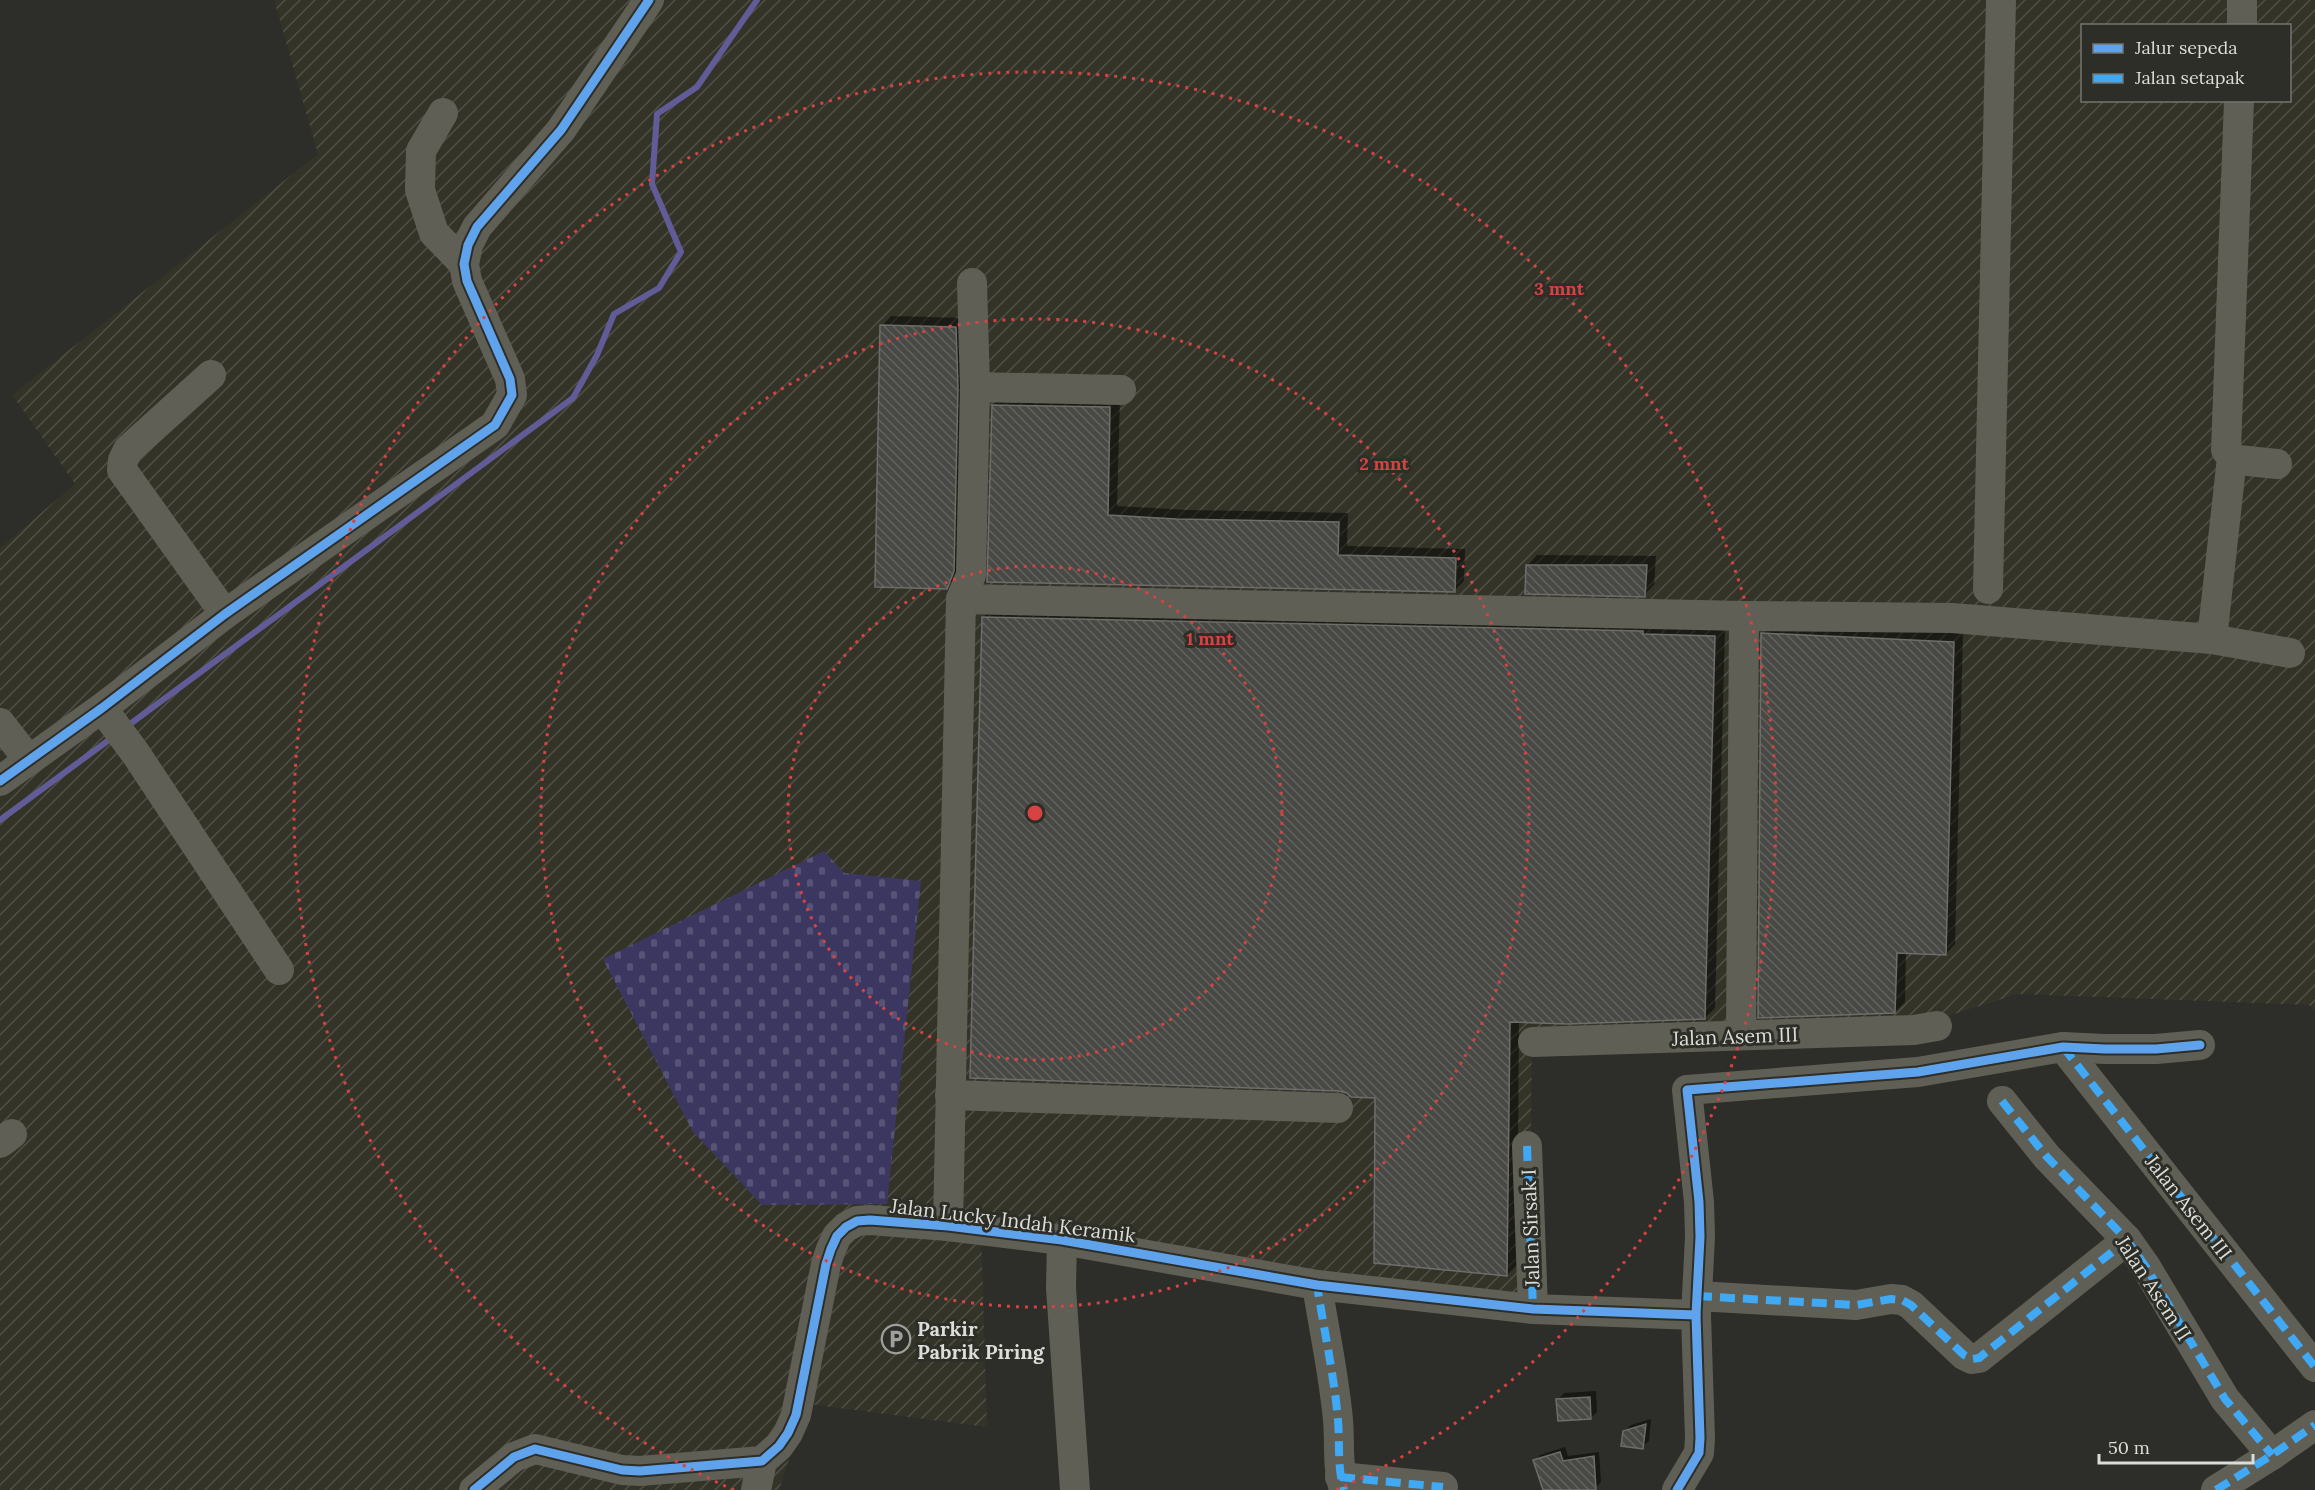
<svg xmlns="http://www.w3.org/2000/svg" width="2315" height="1490" font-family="Lora,serif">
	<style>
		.industrial { fill: url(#industrial-furrows); fill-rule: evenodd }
		.cemetery { fill: url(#cemetery-stones) }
		.shadow { fill: #0007 }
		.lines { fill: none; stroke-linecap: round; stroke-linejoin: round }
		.stream { stroke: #615c98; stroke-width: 6 }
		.building { fill: url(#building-back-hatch); stroke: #6d6d6a; stroke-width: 1.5 }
		.minor { stroke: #605f55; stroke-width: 30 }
		.quiet { stroke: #3fa9f5; stroke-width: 8; stroke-dasharray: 15 8; stroke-linecap: butt }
		.cycleway-casing { stroke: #2e2e28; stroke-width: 13 }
		.cycleway { stroke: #60a3ed; stroke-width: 9 }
		.ring { fill: none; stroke: #d74342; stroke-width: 3; stroke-dasharray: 3 6 }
		.labels { text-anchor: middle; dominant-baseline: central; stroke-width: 6; stroke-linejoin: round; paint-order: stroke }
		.street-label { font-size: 20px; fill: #dcdcd8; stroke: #2e2e28 }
		.poi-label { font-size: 20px; font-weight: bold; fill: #dcdcd8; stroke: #2e2e28; text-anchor: start }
		.centre { fill: #d74342; stroke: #2e2e28; stroke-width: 3 }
		.ring-label { font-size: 18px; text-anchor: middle; font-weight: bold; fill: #d74342; stroke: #2e2e28; stroke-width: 6; stroke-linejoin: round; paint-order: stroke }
	</style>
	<defs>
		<pattern id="industrial-furrows" width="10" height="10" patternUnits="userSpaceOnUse" patternTransform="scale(1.5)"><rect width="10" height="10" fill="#343328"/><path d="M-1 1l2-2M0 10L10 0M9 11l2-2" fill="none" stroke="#515046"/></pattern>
		<pattern id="cemetery-stones" width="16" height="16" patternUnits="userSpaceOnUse" patternTransform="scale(1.5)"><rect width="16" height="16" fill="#3b3761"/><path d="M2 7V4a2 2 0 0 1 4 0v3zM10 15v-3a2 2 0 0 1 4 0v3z" fill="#575377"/></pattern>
		<pattern id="building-back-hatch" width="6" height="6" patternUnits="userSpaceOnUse" patternTransform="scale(1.5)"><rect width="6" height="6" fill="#484845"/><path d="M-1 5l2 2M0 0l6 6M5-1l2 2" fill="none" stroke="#62625f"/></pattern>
	</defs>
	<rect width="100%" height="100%" fill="#2d2d29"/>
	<!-- industrial -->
	<path class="industrial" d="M 274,0 L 2315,0 L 2315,1012 L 2309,1005 L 2018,994 L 1906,1029 L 1532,1036 L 1529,1303 L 981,1225 L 987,1427 L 807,1404 L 779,1490 L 0,1490 L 0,548 L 75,484 L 12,395 L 318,154 ZM 2082,26 L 2290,26 L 2290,100 L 2082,100 Z"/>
	<!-- cemetery -->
	<polygon class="cemetery" points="824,851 844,873 921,881 887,1204 762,1205 693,1132 603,959"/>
	<!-- shadow -->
	<g class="shadow">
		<polygon points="891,316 965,318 956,577 946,587 882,326"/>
		<polygon points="1003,395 1120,398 1117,506 1187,510 1348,513 1347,546 1465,549 1464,581 1454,591 988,581 993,405"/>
		<polygon points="1537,555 1656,556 1654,585 1644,595 1528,565"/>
		<polygon points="993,608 1725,627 1715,1008 1705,1018 1519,1021 1517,1265 1507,1275 1376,1097 983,617"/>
		<polygon points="1773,624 1963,633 1955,944 1946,954 1906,952 1905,1002 1895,1012 1763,634"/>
		<polygon points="1596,1391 1597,1412 1591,1418 1558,1400 1564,1393"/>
		<polygon points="1651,1419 1649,1441 1642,1447 1624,1432 1631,1425"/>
		<polygon points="1565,1447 1568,1456 1599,1452 1601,1482 1595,1488 1544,1490 1535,1461 1540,1455"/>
	</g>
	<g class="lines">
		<!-- stream -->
		<g class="stream">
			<polyline points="126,727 573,398 597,355 614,314 659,288 681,252 652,184 657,114 697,87 757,0"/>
			<polyline points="0,820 113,737"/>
		</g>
	</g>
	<!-- building -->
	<g class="building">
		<polygon points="880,325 956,327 958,387 954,571 947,589 875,587"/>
		<polygon points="992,405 1110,407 1108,515 1176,519 1339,522 1338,555 1456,558 1455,592 987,582"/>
		<polygon points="1526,565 1647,565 1645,597 1525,594"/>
		<polygon points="982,617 1643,631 1643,634 1715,636 1705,1019 1567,1024 1510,1022 1507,1276 1374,1263 1375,1098 1351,1097 1347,1093 1339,1091 970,1078"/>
		<polygon points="1761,633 1954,642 1946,955 1897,953 1895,1013 1758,1018"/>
		<polygon points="1590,1397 1591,1419 1558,1421 1556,1399"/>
		<polygon points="1646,1424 1643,1449 1621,1446 1623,1431"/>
		<polygon points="1560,1452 1563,1461 1594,1456 1596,1490 1543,1490 1533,1460"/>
	</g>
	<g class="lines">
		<!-- minor -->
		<g class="minor">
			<polyline points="2242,26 2242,0"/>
			<polyline points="2239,100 2226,450 2232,458 2238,460 2277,464"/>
			<polyline points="443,113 421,151 420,190 434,233 464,264"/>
			<polyline points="211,375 128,450 123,460 122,470 225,614"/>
			<polyline points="975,387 1121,390"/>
			<polyline points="1988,589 2001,0"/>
			<polyline points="961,599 1744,616 1952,618 2212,639 2290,653"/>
			<polyline points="2212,639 2232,458"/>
			<polyline points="102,708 136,754 279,970"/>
			<polyline points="0,723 28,759"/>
			<polyline points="0,781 102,708 225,614 495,425 512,395 510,379 467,281 464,264 468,245 477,227 561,130 649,0"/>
			<polyline points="1741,1035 1744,616"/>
			<polyline points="1533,1042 1914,1030 1937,1026"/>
			<polyline points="2063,1047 2315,1367"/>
			<polyline points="950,1095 1338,1108"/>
			<polyline points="2002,1101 2047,1157 2127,1240 2146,1267 2225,1399 2272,1455"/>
			<polyline points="0,1143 12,1134"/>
			<polyline points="1527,1146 1533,1309"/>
			<polyline points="948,1226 961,599 971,575 975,387 972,283"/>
			<polyline points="1062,1240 1061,1288 1075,1490"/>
			<path d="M 1317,1285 C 1324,1330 1334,1375 1338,1420 C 1340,1444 1337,1467 1344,1490"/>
			<polyline points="1697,1296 1856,1305 1891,1299 1902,1300 1911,1305 1964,1355 1972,1359 1979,1358 2127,1240"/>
			<polyline points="1340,1477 1443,1487"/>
			<polyline points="474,1490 514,1457 535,1449 622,1470 640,1471 762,1461 779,1446 788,1433 796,1415 826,1264 831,1249 837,1236 846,1227 857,1221 870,1220 948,1226 1062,1240 1317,1285 1533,1309 1696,1315"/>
			<polyline points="756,1490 762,1461"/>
			<polyline points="1677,1490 1699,1453 1700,1438 1696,1315 1700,1237 1699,1202 1687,1090 1918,1072 2063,1047 2105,1049 2156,1049 2200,1045"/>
			<polyline points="2216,1490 2272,1455 2315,1425"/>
		</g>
		<!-- quiet -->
		<g class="quiet">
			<polyline points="2063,1047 2315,1367"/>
			<polyline points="2002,1101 2047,1157 2127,1240 2146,1267 2225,1399 2272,1455"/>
			<polyline points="1527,1146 1533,1309"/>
			<path d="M 1320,1286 L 1317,1285 C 1324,1330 1334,1375 1338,1420 C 1340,1444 1337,1467 1344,1490"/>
			<polyline points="1697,1296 1856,1305 1891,1299 1902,1300 1911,1305 1964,1355 1972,1359 1979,1358 2127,1240"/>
			<polyline points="1340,1477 1443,1487"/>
			<polyline points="2216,1490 2272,1455 2315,1425"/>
		</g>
		<!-- cycleway casing -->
		<g class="cycleway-casing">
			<g id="cycleway">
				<polyline points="0,781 102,708 225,614 495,425 512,395 510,379 467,281 464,264 468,245 477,227 561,130 649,0"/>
				<polyline points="474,1490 514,1457 535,1449 622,1470 640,1471 762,1461 779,1446 788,1433 796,1415 826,1264 831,1249 837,1236 846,1227 857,1221 870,1220 948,1226 1062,1240 1317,1285 1533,1309 1696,1315"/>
				<polyline points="1677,1490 1699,1453 1700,1438 1696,1315 1700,1237 1699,1202 1687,1090 1918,1072 2063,1047 2105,1049 2156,1049 2200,1045"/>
			</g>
		</g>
		<!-- cycleway -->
		<use href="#cycleway" class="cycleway"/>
	</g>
	<!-- distance rings -->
	<g class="ring">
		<circle cx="1035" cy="813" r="247"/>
		<circle cx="1035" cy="813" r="494"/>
		<path d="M734 1490A741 741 0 1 1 1336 1490"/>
	</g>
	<!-- icons -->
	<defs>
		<g id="parking-ring" transform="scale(1.5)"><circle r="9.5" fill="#2e2e28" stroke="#9f9f9b" stroke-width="1.5"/><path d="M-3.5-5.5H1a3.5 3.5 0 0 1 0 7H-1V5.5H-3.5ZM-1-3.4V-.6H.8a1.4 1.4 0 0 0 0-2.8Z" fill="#9f9f9b"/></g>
	</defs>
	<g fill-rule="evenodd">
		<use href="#parking-ring" x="896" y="1339"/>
	</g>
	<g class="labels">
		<!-- street labels -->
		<g class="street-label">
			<text transform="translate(1735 1036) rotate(-2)">Jalan Asem III</text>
			<text transform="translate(2189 1207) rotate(52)">Jalan Asem III</text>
			<text transform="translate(1013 1220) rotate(7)">Jalan Lucky Indah Keramik</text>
			<text transform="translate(1530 1228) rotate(-92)">Jalan Sirsak I</text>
			<text transform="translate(2154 1288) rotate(57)">Jalan Asem II</text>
		</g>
		<!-- poi labels -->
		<g class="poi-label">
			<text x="917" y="1328">Parkir<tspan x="917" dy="23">Pabrik Piring</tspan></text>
		</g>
	</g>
	<circle cx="1035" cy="813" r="9" class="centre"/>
	<g class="ring-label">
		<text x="1559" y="295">3 mnt</text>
		<text x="1384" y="470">2 mnt</text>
		<text x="1210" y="645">1 mnt</text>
	</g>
	<!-- legend -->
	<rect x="2081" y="24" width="210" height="78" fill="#2e2e28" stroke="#74746e" stroke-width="1.5"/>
	<rect x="2093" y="44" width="30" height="9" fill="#60a3ed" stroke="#74746e" stroke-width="1.5"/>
	<text x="2135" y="54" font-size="18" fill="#dcdcd8">Jalur sepeda</text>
	<rect x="2093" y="74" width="30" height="9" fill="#3fa9f5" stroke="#74746e" stroke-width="1.5"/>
	<text x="2135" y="84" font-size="18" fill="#dcdcd8">Jalan setapak</text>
	<!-- scale -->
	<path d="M2099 1454v9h154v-9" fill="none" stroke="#dcdcd8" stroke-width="3"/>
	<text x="2108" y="1454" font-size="18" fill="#dcdcd8" stroke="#2e2e28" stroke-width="4.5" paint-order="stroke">50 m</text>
</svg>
